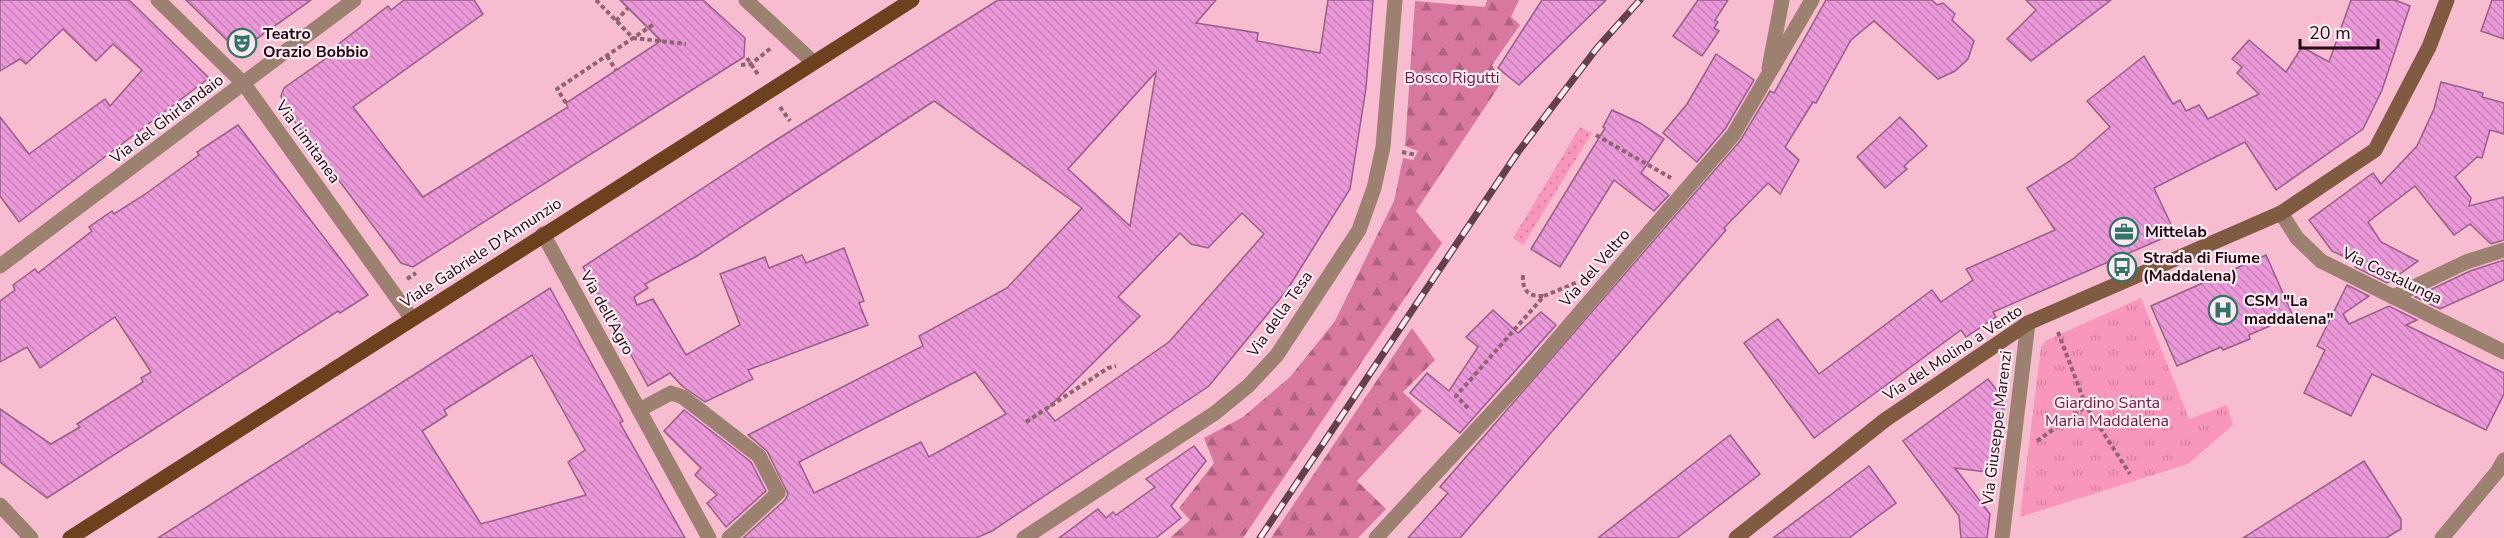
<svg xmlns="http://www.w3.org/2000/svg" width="2504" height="538" font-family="'Nunito Sans',sans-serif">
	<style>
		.grass { fill: url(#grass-dots) }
		.forest { fill: url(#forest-firs) }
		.park { fill: url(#park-tufts) }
		.building { fill: url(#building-back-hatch); stroke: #965e89; stroke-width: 1.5; fill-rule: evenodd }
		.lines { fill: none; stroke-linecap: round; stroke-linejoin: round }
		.path { stroke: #8e6373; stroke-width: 4; stroke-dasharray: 4.5 3; stroke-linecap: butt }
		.minor { stroke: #9c8170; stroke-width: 15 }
		.tertiary { stroke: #9c8170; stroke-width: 15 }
		.secondary { stroke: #815b41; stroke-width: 15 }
		.primary { stroke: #6d401e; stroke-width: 15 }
		.rail-casing { stroke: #64404e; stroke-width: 7 }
		.rail { stroke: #fbebf1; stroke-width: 4.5; stroke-dasharray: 14; stroke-linecap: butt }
		.labels { text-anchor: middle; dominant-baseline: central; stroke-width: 4.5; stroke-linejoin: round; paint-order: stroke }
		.poi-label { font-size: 16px; font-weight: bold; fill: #250b16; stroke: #fbebf1; text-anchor: start }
		.park-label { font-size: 16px; fill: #711a44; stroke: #fbebf1 }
		.street-label { font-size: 16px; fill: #250b16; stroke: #fbebf1 }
	</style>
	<defs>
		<pattern id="grass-dots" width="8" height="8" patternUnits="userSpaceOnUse" patternTransform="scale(1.5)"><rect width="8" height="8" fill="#f896bc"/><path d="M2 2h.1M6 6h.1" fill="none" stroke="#d480a1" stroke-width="1.8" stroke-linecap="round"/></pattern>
		<pattern id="forest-firs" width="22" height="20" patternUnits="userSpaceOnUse" patternTransform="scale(1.5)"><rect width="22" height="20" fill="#d8789e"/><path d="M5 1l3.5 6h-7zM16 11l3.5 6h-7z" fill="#af6180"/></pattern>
		<pattern id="park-tufts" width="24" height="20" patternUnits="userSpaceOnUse" patternTransform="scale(1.5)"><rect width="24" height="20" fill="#f896bc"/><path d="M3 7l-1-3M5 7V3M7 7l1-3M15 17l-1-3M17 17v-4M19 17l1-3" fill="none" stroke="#d480a1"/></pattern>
		<pattern id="building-back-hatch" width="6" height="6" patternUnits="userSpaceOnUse" patternTransform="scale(1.5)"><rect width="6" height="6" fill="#eb98d8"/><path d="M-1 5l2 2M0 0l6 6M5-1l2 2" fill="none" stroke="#c982b9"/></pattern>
	</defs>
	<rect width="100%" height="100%" fill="#f8bcd1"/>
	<!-- grass -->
	<polygon class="grass" points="1580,127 1592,133 1523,245 1513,238"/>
	<!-- forest -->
	<g class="forest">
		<polygon points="1487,0 1519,0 1511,17 1520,25 1492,65 1501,83 1416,211 1442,243 1243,538 1170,538 1190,520 1179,508 1214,463 1204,438 1243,417 1290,377 1335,321 1394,201 1403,158 1413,160 1418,151 1405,146 1415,1 1485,7"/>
		<polygon points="1412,328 1435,360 1403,392 1422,411 1357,481 1386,509 1358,538 1271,538"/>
	</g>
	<!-- park -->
	<polygon class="park" points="2141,298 2189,419 2227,405 2233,425 2188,464 2020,517 2041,347 2045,341"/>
	<!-- building -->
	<g class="building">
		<polygon points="0,0 129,0 209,78 19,222 0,196 0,117 29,154 105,99 110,106 142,70 113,44 96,61 63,29 26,64 20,59 0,71"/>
		<polygon points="186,0 311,0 241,50 234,47"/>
		<polygon points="404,0 474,0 483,14 353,107 423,197 568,107 566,103 661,41 620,0 703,0 745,38 744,57 413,267 401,263 286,110 281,96 284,88 338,50 336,46 388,6 391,10"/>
		<path d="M 998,0 L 1216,0 L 1196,23 L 1258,33 L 1257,41 L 1320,53 L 1328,0 L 1373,0 L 1366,88 L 1350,189 L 1287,290 L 1209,386 L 992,531 L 976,538 L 743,538 L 785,500 L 788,494 L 767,451 L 748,435 L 923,346 L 919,336 L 1007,288 L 1082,208 L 934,101 L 697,256 L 645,284 L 648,288 L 634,297 L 637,305 L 653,299 L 686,355 L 740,325 L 720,274 L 765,257 L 769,268 L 802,255 L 806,263 L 844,248 L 864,301 L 859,303 L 868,325 L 748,370 L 753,379 L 705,402 L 682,386 L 670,373 L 648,386 L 583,267 L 773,142 ZM 1156,72 L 1130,226 L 1068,169 ZM 1242,213 L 1264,234 L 1169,342 L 1055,421 L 1046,410 L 1140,316 L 1118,297 L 1180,233 L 1191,244 L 1208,248 ZM 975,372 L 1006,414 L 929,457 L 921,442 L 814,493 L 799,462 Z"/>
		<polygon points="1542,0 1606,0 1519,85 1498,68"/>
		<polygon points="1698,0 1728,0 1715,20 1718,22 1714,28 1719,31 1702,56 1673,36"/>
		<polygon points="1826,0 1932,0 1937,5 1943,3 1955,14 1952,20 1974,41 1968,59 1955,71 1938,79 1874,21 1851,40 1816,103 1813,102 1785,147 1799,160 1780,194 1768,183 1724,228 1726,230 1460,538 1408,538 1448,493 1440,487 1740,141 1770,91 1774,93"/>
		<polygon points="2026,0 2111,0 2031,61 2007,39 2036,10"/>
		<polygon points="2351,0 2395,0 2410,6 2382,90 2363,129 2276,190 2245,142 2154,188 2175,233 1993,312 1996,317 1966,337 1961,330 1814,438 1744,343 1778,319 1819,374 1932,290 1941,302 1973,280 1966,269 2055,230 2027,188 2073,159 2110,127 2087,101 2144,56 2173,104 2180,100 2186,111 2199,105 2208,119 2259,94 2237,73 2242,67 2232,59 2249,40 2286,72 2302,47 2329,62"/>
		<polygon points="2492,0 2504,0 2504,39 2481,31"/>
		<polygon points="1716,54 1754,80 1725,129 1697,162 1663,133 1687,104"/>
		<polygon points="2441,82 2483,93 2482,97 2504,103 2504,134 2490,130 2482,158 2477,157 2455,177 2471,198 2469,206 2504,197 2504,240 2491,244 2470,224 2454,235 2415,186 2368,222 2381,242 2418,261 2387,283 2355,267 2358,263 2332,251 2309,220 2373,173 2381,184 2417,146 2434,109"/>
		<polygon points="1612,110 1640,123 1664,139 1641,173 1669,195 1654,211 1614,180 1560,267 1531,249 1605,128 1603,127"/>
		<polygon points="1900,117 1927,146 1904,166 1907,169 1885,188 1857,157"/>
		<polygon points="238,125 368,295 340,313 338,311 47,498 0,462 0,409 51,444 80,427 77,424 143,382 141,378 151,372 115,317 40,368 27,347 0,362 0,301 15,290 13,285 35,269 38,273 92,231 89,227 112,211 114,214 144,195 199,155 197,152"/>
		<polygon points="2266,255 2293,316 2249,335 2250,339 2223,350 2221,347 2177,366 2151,306"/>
		<polygon points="2504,260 2504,280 2440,309 2415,297 2470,271"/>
		<polygon points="2347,285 2369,296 2343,314 2349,324 2389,306 2417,320 2406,325 2504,373 2504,394 2486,430 2372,374 2351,416 2304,393 2325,350 2317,346"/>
		<path d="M 550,288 L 623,421 L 620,423 L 685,538 L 158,538 ZM 532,355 L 585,450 L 568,462 L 586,495 L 481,524 L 422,431 L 447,415 L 444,410 Z"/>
		<polygon points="1493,310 1518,333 1541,312 1556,325 1460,433 1410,393 1427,373 1449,391 1478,347 1466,337"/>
		<polygon points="1988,379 2005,401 1994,473 1955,468 1990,514 1987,538 1961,538 1959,516 1903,441"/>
		<polygon points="684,410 751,462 766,491 726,527 707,503 717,495 695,475 701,468 664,431"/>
		<polygon points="1730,435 1760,474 1677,538 1598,538"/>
		<polygon points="1194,446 1206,461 1171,506 1181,518 1156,538 1059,538 1098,509 1106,518 1113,512 1116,515 1155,487 1146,479"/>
		<polygon points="2364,461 2401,519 2401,529 2386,538 2243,538"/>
		<polygon points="1869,466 1896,503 1849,538 1773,538"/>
	</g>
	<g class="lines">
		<!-- path -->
		<g class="path">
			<polyline points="596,0 633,38 686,44"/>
			<polyline points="616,21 628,8"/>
			<polyline points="607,56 616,70"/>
			<polyline points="747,58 759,76"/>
			<polyline points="741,65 751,64 771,48"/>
			<polyline points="566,103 557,89 654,24"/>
			<polyline points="780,107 790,121"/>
			<polyline points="1596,135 1671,178"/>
			<polyline points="1402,152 1416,155"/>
			<path d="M 1523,275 C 1522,290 1528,297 1544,296"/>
			<polyline points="407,279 416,273"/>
			<polyline points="2058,332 2086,406 2130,474"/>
			<polyline points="1468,408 1456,396 1544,296 1578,282"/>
			<polyline points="1026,422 1108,368 1116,366"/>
			<polyline points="2037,441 2086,406"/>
		</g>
		<!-- minor -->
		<g class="minor">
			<polyline points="158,0 244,84 412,319"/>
			<polyline points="746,0 813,62"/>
			<polyline points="1769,68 1782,0"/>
			<polyline points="543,234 709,538"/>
			<polyline points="0,266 354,0"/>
			<polyline points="2393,297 2466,262 2504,250"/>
			<polyline points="639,410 671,393 683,397 759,456 778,493 729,538"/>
			<polyline points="1024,538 1215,413 1248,386 1277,355 1359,230 1374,188 1383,147 1395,0"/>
			<polyline points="1376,538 1522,380 1733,135 1812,0"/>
			<polyline points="2002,538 2028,323"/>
			<polyline points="2442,538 2497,472 2504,460"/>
		</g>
		<!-- tertiary -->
		<g class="tertiary">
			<polyline points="2281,213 2297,238 2321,261 2504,352"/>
			<polyline points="0,505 31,538"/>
		</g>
		<!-- secondary -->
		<polyline class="secondary" points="1736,538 1885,420 2028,323 2281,213 2375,150 2429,47 2447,0"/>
		<!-- primary -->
		<polyline class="primary" points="70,538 912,0"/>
		<!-- rail casing -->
		<g class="rail-casing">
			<polyline id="rail" points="1260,538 1518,152 1597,48 1640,0"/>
		</g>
		<!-- rail -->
		<use href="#rail" class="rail"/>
	</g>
	<!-- icons -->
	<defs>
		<g id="theatre-ring" transform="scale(1.5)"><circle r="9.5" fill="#fbebf1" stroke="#327465" stroke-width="1.5"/><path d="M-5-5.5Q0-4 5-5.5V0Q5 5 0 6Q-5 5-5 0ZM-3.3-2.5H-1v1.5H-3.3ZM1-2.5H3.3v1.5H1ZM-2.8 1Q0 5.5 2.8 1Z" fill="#327465"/></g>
		<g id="office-ring" transform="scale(1.5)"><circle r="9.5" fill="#fbebf1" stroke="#327465" stroke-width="1.5"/><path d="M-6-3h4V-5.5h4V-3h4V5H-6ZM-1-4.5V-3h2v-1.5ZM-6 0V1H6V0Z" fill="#327465"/></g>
		<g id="bus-ring" transform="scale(1.5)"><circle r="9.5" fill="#fbebf1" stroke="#327465" stroke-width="1.5"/><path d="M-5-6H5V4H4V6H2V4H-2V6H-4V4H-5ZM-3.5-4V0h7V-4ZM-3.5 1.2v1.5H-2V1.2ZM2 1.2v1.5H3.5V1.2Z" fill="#327465"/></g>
		<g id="hospital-ring" transform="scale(1.5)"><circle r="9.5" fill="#fbebf1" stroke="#327465" stroke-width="1.5"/><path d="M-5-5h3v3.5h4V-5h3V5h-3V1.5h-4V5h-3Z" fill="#327465"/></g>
	</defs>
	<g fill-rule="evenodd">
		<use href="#theatre-ring" x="242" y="43"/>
		<use href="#office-ring" x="2124" y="232"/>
		<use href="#bus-ring" x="2122" y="267"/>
		<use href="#hospital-ring" x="2223" y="310"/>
	</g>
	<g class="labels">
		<!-- poi labels -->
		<g class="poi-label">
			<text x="263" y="34">Teatro<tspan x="263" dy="18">Orazio Bobbio</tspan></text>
			<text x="2145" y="232">Mittelab</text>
			<text x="2143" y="258">Strada di Fiume<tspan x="2143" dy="18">(Maddalena)</tspan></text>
			<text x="2244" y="301">CSM "La<tspan x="2244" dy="18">maddalena"</tspan></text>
		</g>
		<!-- park labels -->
		<g class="park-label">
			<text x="1452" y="78">Bosco Rigutti</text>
			<text x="2107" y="403">Giardino Santa<tspan x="2107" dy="18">Maria Maddalena</tspan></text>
		</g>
		<!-- street labels -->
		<g class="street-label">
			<text transform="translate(167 119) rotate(-37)">Via del Ghirlandaio</text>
			<text transform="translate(308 142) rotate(54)">Via Limitanea</text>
			<text transform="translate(481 253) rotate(-33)">Viale Gabriele D'Annunzio</text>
			<text transform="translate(1595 268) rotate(-49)">Via del Veltro</text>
			<text transform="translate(2392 276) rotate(26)">Via Costalunga</text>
			<text transform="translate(607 313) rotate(61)">Via dell'Agro</text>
			<text transform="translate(1280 314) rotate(-55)">Via della Tesa</text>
			<text transform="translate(1953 353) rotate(-33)">Via del Molino a Vento</text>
			<text transform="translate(1997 428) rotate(-83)">Via Giuseppe Marenzi</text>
		</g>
	</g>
	<!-- scale -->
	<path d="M2300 39v9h78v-9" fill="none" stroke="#250b16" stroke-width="3"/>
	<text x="2309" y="39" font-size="18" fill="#250b16" stroke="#fbebf1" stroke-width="4.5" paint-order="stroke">20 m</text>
</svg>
